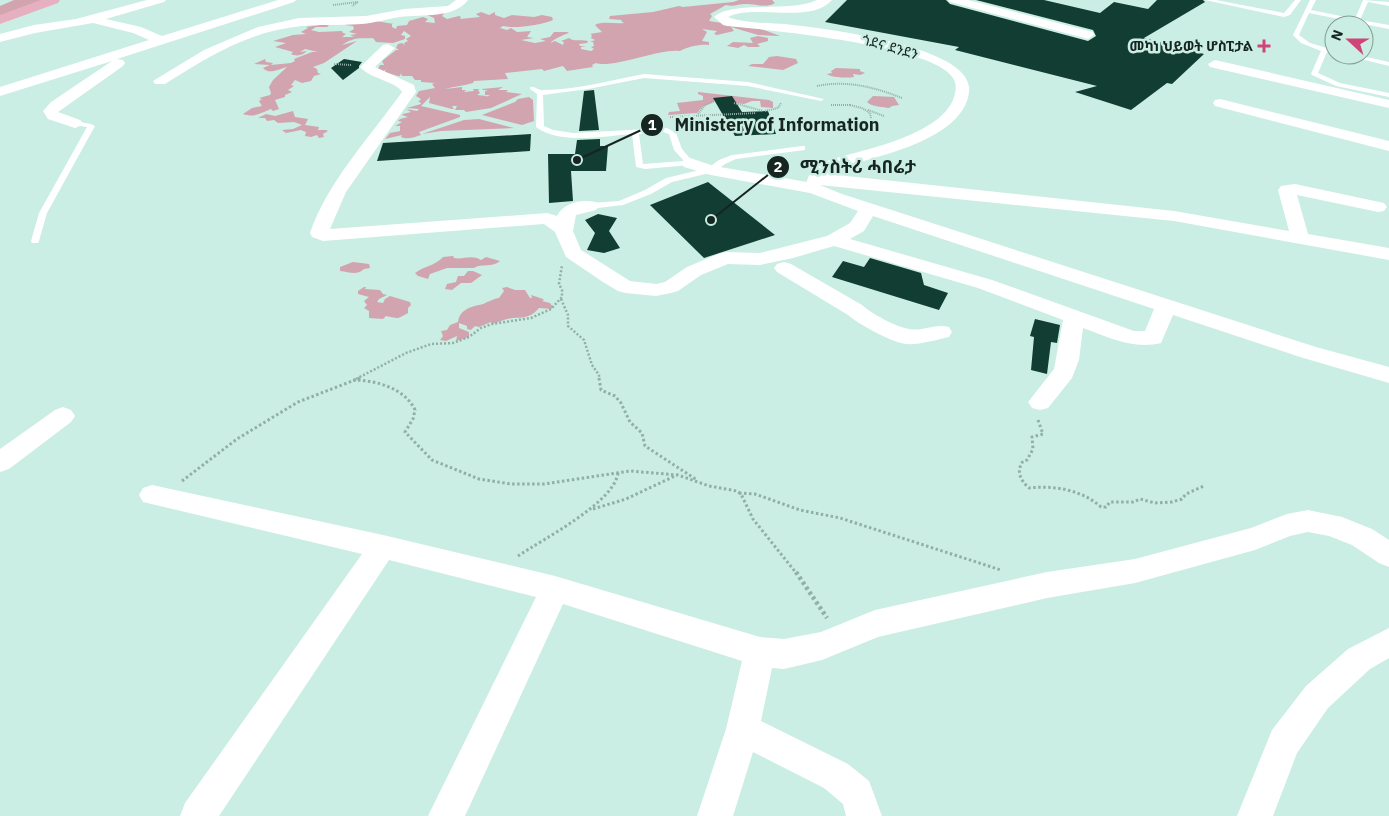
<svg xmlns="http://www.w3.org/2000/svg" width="1389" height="816" font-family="'IBM Plex Sans','Noto Sans Ethiopic',sans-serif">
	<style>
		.green { fill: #d1a4b0 }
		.building { fill: #123d33 }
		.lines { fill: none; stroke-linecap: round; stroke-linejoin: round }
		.path-far3 { stroke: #92afa6; stroke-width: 2; stroke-dasharray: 1 1; stroke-linecap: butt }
		.path-far2 { stroke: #92afa6; stroke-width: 2.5; stroke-dasharray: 2 2; stroke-linecap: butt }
		.path-far1 { stroke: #92afa6; stroke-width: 3; stroke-dasharray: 2.5 2.5; stroke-linecap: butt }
		.path { stroke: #92afa6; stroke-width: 4.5; stroke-dasharray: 3 3; stroke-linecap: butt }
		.lane { fill: #fff; fill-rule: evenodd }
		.street { fill: #fff; fill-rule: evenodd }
		.primary { fill: #e7b0c1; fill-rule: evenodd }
		.poi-dot { fill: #cf4479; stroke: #caeee3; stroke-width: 2 }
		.labels { text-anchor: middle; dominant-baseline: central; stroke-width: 5; stroke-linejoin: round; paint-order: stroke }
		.far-poi-label { font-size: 14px; font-weight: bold; fill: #172521; stroke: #caeee3; text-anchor: end }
		.far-street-label { font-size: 14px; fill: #172521; stroke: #caeee3 }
		.leader { fill: none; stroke: #172521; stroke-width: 2 }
		.callout-dot { fill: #172521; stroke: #caeee3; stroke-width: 2 }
		.mark-label { font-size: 15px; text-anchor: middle; font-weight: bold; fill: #fff }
		.callout-label { font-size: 18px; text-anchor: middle; font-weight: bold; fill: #172521; stroke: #caeee3; stroke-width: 5; stroke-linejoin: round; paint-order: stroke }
	</style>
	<rect width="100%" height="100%" fill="#caeee3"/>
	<!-- green -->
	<g class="green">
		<polygon points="14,0 44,0 0,17 0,6"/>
		<path d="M 739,0 L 772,0 L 775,3 C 767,9 754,3 745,4 C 739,4 733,7 726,5 L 710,14 L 712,16 L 709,21 L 761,29 L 780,36 L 758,35 L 731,27 L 734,31 L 717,35 L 714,34 L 717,31 L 702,29 L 707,32 L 702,41 L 709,42 L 709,45 C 700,44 687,47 680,51 C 661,48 611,69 596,63 L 592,65 L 593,67 L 567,71 L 563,66 L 544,71 L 542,69 L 505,73 L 508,79 L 474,81 L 473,83 C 464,86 455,86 445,89 L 462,87 L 462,90 L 466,90 L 464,92 L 474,91 L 473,89 L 480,89 L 478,90 L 480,93 L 477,95 L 487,96 L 486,97 L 490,95 L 485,95 L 485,91 L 488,90 L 483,90 L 482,89 L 503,87 L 498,90 L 508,90 L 506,92 L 522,94 L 491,108 L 466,112 L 464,110 L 455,110 L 457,106 L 452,106 L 454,109 L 452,109 L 429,103 L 430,97 L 421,106 L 460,115 L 460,117 L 419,132 L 421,135 C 415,137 407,140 401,137 L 402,135 L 385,139 L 390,133 L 400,131 L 400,126 L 395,126 L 402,122 L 398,121 L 400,119 L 408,117 L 402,115 L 403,114 L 411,112 L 406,109 L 417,111 L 419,109 L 407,108 L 421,104 L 420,102 L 418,102 L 421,99 L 416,96 L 419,91 L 435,88 L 432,84 L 435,83 L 421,82 L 421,80 L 415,80 L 412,76 L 402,76 L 401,73 L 400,76 L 398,76 L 385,72 L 386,69 L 384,71 L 378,69 L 380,65 L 384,65 L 382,61 L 396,50 L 399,50 L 396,48 L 398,44 L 402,43 L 405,45 L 404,43 L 408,41 L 406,39 L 411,36 L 404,31 L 401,35 L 405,36 L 405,39 L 393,43 L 376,42 L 373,38 C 360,39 356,36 342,45 L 357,41 L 324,63 L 313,67 L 317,69 L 318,73 L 321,74 L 314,76 L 311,81 L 302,83 L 295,80 L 291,85 L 294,86 L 288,90 L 292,92 L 285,95 L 285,97 L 275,100 L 279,109 L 273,111 L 271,109 C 260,113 255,118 243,114 L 252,108 L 262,106 L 259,101 L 262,99 L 259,98 L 270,95 L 271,93 L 269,87 L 273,80 L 287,67 C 279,69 269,75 263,68 L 270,65 L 254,64 L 265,59 L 266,62 L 273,63 L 271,65 L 291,63 L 295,61 L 294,59 L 312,52 L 318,52 L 305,49 L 300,52 L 307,51 C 303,55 297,57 291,54 L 293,52 L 275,47 L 286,43 L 273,41 L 293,35 L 306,34 L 301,32 L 308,28 L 306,27 L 327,24 L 329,25 L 327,27 L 316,27 L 311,30 L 319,32 L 342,31 L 343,33 L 346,34 L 342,37 L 354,37 L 350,35 L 357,34 L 349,32 L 354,29 L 353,26 L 345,25 L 347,24 L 376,21 L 394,24 L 392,24 L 392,27 L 396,29 L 397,26 L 407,25 L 409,21 L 423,17 L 428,19 L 425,22 L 435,23 L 434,18 L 427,15 L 445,12 L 442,16 L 447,19 L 459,16 L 461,17 L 460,19 L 480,17 L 476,14 L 481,12 L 489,15 L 495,12 L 495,15 L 504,18 L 512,15 L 534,17 L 542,15 L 552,17 L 553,20 C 541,25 515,29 503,26 L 500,28 L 507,30 L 511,28 L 517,32 L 531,31 L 527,37 L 534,38 L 521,40 L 535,43 L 546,41 L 540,39 L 550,37 L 554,32 L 567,32 L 569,33 C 563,35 554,39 550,43 L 555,41 L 563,45 L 564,42 L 561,41 L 569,38 C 574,42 581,39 588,41 L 587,43 L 579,44 L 580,46 L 586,46 L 581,47 L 581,49 L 591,51 L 594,49 L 591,47 L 594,46 L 593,42 L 590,42 L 595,40 L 591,38 L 592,35 L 590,34 L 602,32 L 595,25 C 602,21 614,24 624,23 L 621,21 L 622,20 L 609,19 L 610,16 L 653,12 L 679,6 L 683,7 L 733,2 Z"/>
		<polygon points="758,36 768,38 768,41 757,44 760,46 758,47 748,47 744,45 738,48 727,46 733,42 753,43 750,38"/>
		<polygon points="777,56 796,59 798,63 783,70 748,66 752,64 763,64 769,57"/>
		<path d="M 836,68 L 860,69 L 860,71 L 865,73 L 860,75 L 853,74 L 854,77 C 847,78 832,78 827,74 L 832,73 L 831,71 Z"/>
		<polygon points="698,92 769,100 773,102 773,108 761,107 760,101 752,101 744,104 715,101 702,107 697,113 668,115 669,112 680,111 677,103 703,100 703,96 698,94"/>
		<path d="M 873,96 L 894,97 L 899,105 L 892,106 L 889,108 C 883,107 872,107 867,102 Z"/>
		<polygon points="529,97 533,100 534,121 522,125 482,115 515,102 518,99"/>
		<polygon points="293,111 295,117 308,119 305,125 319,127 318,130 326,130 328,131 323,134 324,137 319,138 317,135 311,137 305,136 306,132 301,130 286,133 282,130 293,129 302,125 294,122 278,123 274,120 267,121 265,118 258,118 266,114 275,116"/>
		<polygon points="479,119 514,128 441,131 422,134 464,120"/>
		<path d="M 453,256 L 454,258 C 463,260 472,254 481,260 L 486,257 L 500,261 C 493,268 481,263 474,268 L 447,268 L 430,274 L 428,279 L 418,276 L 415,273 C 424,266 435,266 443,257 Z"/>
		<path d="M 353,262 L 369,264 L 370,268 L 364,269 C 356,276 350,272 340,271 L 340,267 Z"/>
		<polygon points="473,271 482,275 471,283 461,283 452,290 445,289 447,284 456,282 458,276 464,276 468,271"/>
		<path d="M 364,287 L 366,287 L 365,289 L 380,290 L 383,294 L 387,295 L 379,299 L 377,302 L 383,303 L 385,299 L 390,296 L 410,302 L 411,305 L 408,308 L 408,313 C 397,319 400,319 386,316 L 383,319 L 369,318 L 369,311 L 364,308 L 367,305 L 364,301 L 369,297 L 358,294 L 358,291 Z"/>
		<path d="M 507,287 L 515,290 L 525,290 L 530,298 L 532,298 L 531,295 L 543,299 L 544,300 L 542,301 L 550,303 L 553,307 L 551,309 L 539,308 C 527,322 518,315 504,320 C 500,321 497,323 492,324 L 491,322 L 479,327 L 475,326 L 471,330 L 467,329 L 467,326 L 459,323 L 459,328 L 469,332 L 469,337 L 456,341 L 457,336 L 446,341 L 440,340 L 443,336 L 441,331 L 447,330 L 450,325 L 458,322 C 459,311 469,307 479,305 C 486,304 491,299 499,298 L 504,291 L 502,288 Z"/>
	</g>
	<!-- building -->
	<g class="building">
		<polygon points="847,0 946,0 950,4 1088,41 1096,36 1093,30 976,0 1044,0 1100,13 1114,2 1148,9 1157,0 1203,0 1205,2 1144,38 1204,54 1172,84 1167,83 1131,110 1075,92 1097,86 955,50 959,47 825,22"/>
		<polygon points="344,59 362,62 359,66 359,68 343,80 331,68"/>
		<polygon points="594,90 599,130 579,131 584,91"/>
		<polygon points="732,96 742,112 768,111 776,134 735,136 713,98"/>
		<polygon points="531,134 530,151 377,161 383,143"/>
		<polygon points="600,139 600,146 608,146 606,171 571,171 573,201 549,203 548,154 575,154 577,140"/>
		<polygon points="708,182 775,235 704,258 650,205"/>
		<polygon points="598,214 617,218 609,231 620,248 604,253 587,250 595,233 585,220"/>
		<polygon points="870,258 921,273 924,285 948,293 939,310 832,277 843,261 864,267"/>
		<polygon points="1035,319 1060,325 1057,343 1051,342 1047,374 1031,370 1034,337 1030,336"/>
	</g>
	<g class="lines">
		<!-- path-far3 -->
		<g class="path-far3">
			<polyline points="333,5 358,2 352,6"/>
			<polyline points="334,64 351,65"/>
			<path d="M 817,86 C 847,80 874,87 902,98"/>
			<polyline points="734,103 763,111"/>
			<polyline points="831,105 851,105"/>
			<polyline points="850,105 862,108 870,113 872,123"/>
			<polyline points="868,110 884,116"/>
			<polyline points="765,111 778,108 781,103"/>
			<polyline points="698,114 705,105 715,101"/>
			<polyline points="670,117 756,113"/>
		</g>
		<!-- path-far2 -->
		<g class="path-far2">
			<polyline points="561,299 568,315 568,326 584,340 592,365 599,375 599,379"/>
			<polyline points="356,379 406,353 431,344 453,343 469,337 481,328 492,324 531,318 551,309 562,297 562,290 559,284 562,265"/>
		</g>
		<!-- path-far1 -->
		<g class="path-far1">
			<polyline points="599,378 601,390 615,396 621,403 630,422 642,433 645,446 697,480"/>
			<path d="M 353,380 C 375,380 405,388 415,410 L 413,419 L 405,432 L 432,460 L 479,479 L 511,484 L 544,484 L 630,471 L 678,475 L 709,486 L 737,491 L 741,494 L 753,519 L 797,574"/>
			<path d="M 1038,420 L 1043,434 L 1032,437 L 1033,449 L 1027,460 L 1023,461 C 1016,471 1020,480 1029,488 C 1054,485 1082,490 1101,507 L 1106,507 L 1110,502 L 1133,502 L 1140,499 L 1155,503 L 1172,502 L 1182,499 L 1186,494 L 1204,486"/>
			<polyline points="182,481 237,439 298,402 360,378"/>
			<polyline points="739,493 755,494 800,510 840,518 1001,570"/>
			<polyline points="593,509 626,499 677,475"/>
			<path d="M 518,556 C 543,539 614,503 618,473"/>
		</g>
		<!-- path -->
		<polyline class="path" points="796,572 827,618"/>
		<!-- lane -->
		<g class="lane">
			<polygon points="1205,0 1216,0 1284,13 1295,0 1301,0 1290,15 1284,17"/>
			<polygon points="1310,0 1316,0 1311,10 1355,19 1363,0 1389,2 1389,6 1368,2 1360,20 1389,25 1389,29 1309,13 1299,35 1310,43 1334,50 1334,54 1327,52 1318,73 1340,83 1389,93 1389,97 1336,86 1312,75 1311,74 1321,51 1301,43 1293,35"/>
			<polygon points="1345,55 1357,55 1389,62 1389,66"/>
			<path d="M 644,74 L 748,82 L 824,99 L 821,101 L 748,86 L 644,78 L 588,89 L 543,95 L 544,126 L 553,130 L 573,133 L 667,128 L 676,133 L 682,149 L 694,163 L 690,165 L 645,169 L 636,167 L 632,134 C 605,136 559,145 536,127 L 537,94 L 530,89 L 530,87 C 535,86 538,91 544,90 C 577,90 611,80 644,74 ZM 663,132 L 669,134 L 674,150 L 684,161 L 643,164 L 639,134 Z"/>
			<polygon points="72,121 91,124 95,126 47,213 39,241 38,243 32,243 31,241 39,213 87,127 72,125"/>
			<polygon points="802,146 805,146 805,150 736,159 725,164 714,172 672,182 651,194 623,205 590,209 586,206 590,203 619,201 645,190 666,178 708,168 719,160 732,155"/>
		</g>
		<!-- street -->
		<g class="street">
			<polygon points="147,0 166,0 164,2 106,19 141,27 162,36 278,0 296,0 294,2 117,59 123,60 125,63 123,66 58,112 80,120 83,123 80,126 75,128 48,119 43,111 51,102 112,61 0,96 0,87 149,40 133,33 93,23 35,33 0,42 0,34 34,25 76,19"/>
			<path d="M 456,0 L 468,0 C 454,19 422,14 400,17 C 387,19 375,23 362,24 C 336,26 309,23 282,29 C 240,37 201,61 165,84 L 155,84 L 153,81 L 204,50 L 258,27 L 299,18 L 366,16 L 404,9 L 448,6 Z"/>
			<path d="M 817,0 L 832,0 C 810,25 754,3 728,17 C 742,23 769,23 785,24 C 818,28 976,45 969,92 C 968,105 959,116 950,124 C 926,143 895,152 867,160 C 854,164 839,165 828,174 L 1174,211 L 1289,231 L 1278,190 L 1281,186 L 1295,184 L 1384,203 L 1387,207 L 1384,211 L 1378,212 L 1297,195 L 1308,234 L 1389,248 L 1389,260 L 1174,221 L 820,185 L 842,194 L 1316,347 L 1389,367 L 1389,383 L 1300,357 L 1173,315 L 1161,343 C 1133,350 1108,337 1083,328 L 1079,360 L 1072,378 L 1048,408 L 1040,410 L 1032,408 L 1028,402 L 1054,369 L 1063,320 L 978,288 L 834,246 L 793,258 L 760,265 L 728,264 L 701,275 L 678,291 L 671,293 L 656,296 L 625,293 L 618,291 L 603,282 L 566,257 L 555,232 L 544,224 L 323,241 L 312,237 L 310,233 C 328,181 370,137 402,92 C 396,81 370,79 360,67 L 383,45 L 388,44 L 395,48 L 375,67 L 414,85 L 416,92 L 346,192 L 330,229 L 547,213 L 557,216 C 564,202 582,199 596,202 L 599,206 L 596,210 L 576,215 L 573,231 L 581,250 L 630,281 L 656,284 L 665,282 L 687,267 L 718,254 L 725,252 L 760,253 L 827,236 L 850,223 L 858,211 L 810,193 L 711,175 L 684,167 L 682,163 L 684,159 L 690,158 L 714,166 L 807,182 C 807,177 813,169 819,165 C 828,159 841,157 851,154 C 881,146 944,130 954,97 C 956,91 957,84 953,78 C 933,45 768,30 727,26 L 723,25 L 714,17 C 732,0 790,13 817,0 ZM 873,216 L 1154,309 L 1145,331 L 1134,331 L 992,280 L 850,239 L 864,231 Z"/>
			<polygon points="948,0 968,0 1093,32 1094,35 1088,39 950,2"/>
			<polygon points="1215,60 1389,100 1389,108 1210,67 1208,64"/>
			<polygon points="1220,99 1389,141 1389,151 1215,106 1213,103 1215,100"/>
			<path d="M 784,262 L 791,264 L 862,305 C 872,314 896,327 909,329 C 922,332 935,323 949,327 L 952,332 L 949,337 C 936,340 919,345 906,344 C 893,343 858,324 848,315 L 777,272 L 774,268 L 777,264 Z"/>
			<polygon points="63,407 71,410 75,416 71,422 9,469 0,472 0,449 55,410"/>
			<polygon points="152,485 383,535 555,576 760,637 784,639 821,632 875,610 1047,572 1135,559 1251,528 1287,514 1308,510 1342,517 1372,529 1389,540 1389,567 1379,563 1352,545 1329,536 1308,532 1290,536 1255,550 1135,583 1047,598 878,637 822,660 784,669 772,668 761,721 848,764 869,781 882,816 846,816 843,804 824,788 753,752 733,816 697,816 726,729 742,661 563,604 465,816 428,816 536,597 389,560 219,816 180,816 185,803 362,554 143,502 139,495 143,488"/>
			<polygon points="1389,628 1389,658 1370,669 1328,708 1297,753 1273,816 1237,816 1272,730 1306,686 1348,649"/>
		</g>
		<!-- primary -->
		<polygon class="primary" points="41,0 60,0 58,3 0,24 0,15"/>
	</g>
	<!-- markers -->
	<path class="poi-dot" d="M1261.5 38.5h5v5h5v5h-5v5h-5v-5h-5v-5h5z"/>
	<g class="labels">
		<!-- far-poi labels -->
		<g class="far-poi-label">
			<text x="1253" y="46">መካነ ህይወት ሆስፒታል</text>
		</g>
		<!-- far-street labels -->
		<g class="far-street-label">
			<text transform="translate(890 47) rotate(16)">ጎደና ደንደን</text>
		</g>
	</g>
	<!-- callouts -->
	<path class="leader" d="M577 160L652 125M711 220L778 167"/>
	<g class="callout-dot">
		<circle cx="577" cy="160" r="5"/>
		<circle cx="711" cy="220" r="5"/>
		<circle cx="652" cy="125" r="12"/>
		<circle cx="778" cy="167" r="12"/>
	</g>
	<g class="mark-label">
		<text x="652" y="130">1</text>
		<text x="778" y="172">2</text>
	</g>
	<g class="callout-label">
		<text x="777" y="131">Ministery of Information</text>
		<text x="858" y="173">ሚንስትሪ ሓበሬታ</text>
	</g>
	<!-- north arrow -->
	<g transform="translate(1349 40) rotate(291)"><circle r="24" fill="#caeee3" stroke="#829e95"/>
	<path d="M0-4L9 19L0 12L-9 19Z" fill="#cf4479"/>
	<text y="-8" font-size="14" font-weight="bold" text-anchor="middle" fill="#172521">N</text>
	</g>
</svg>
